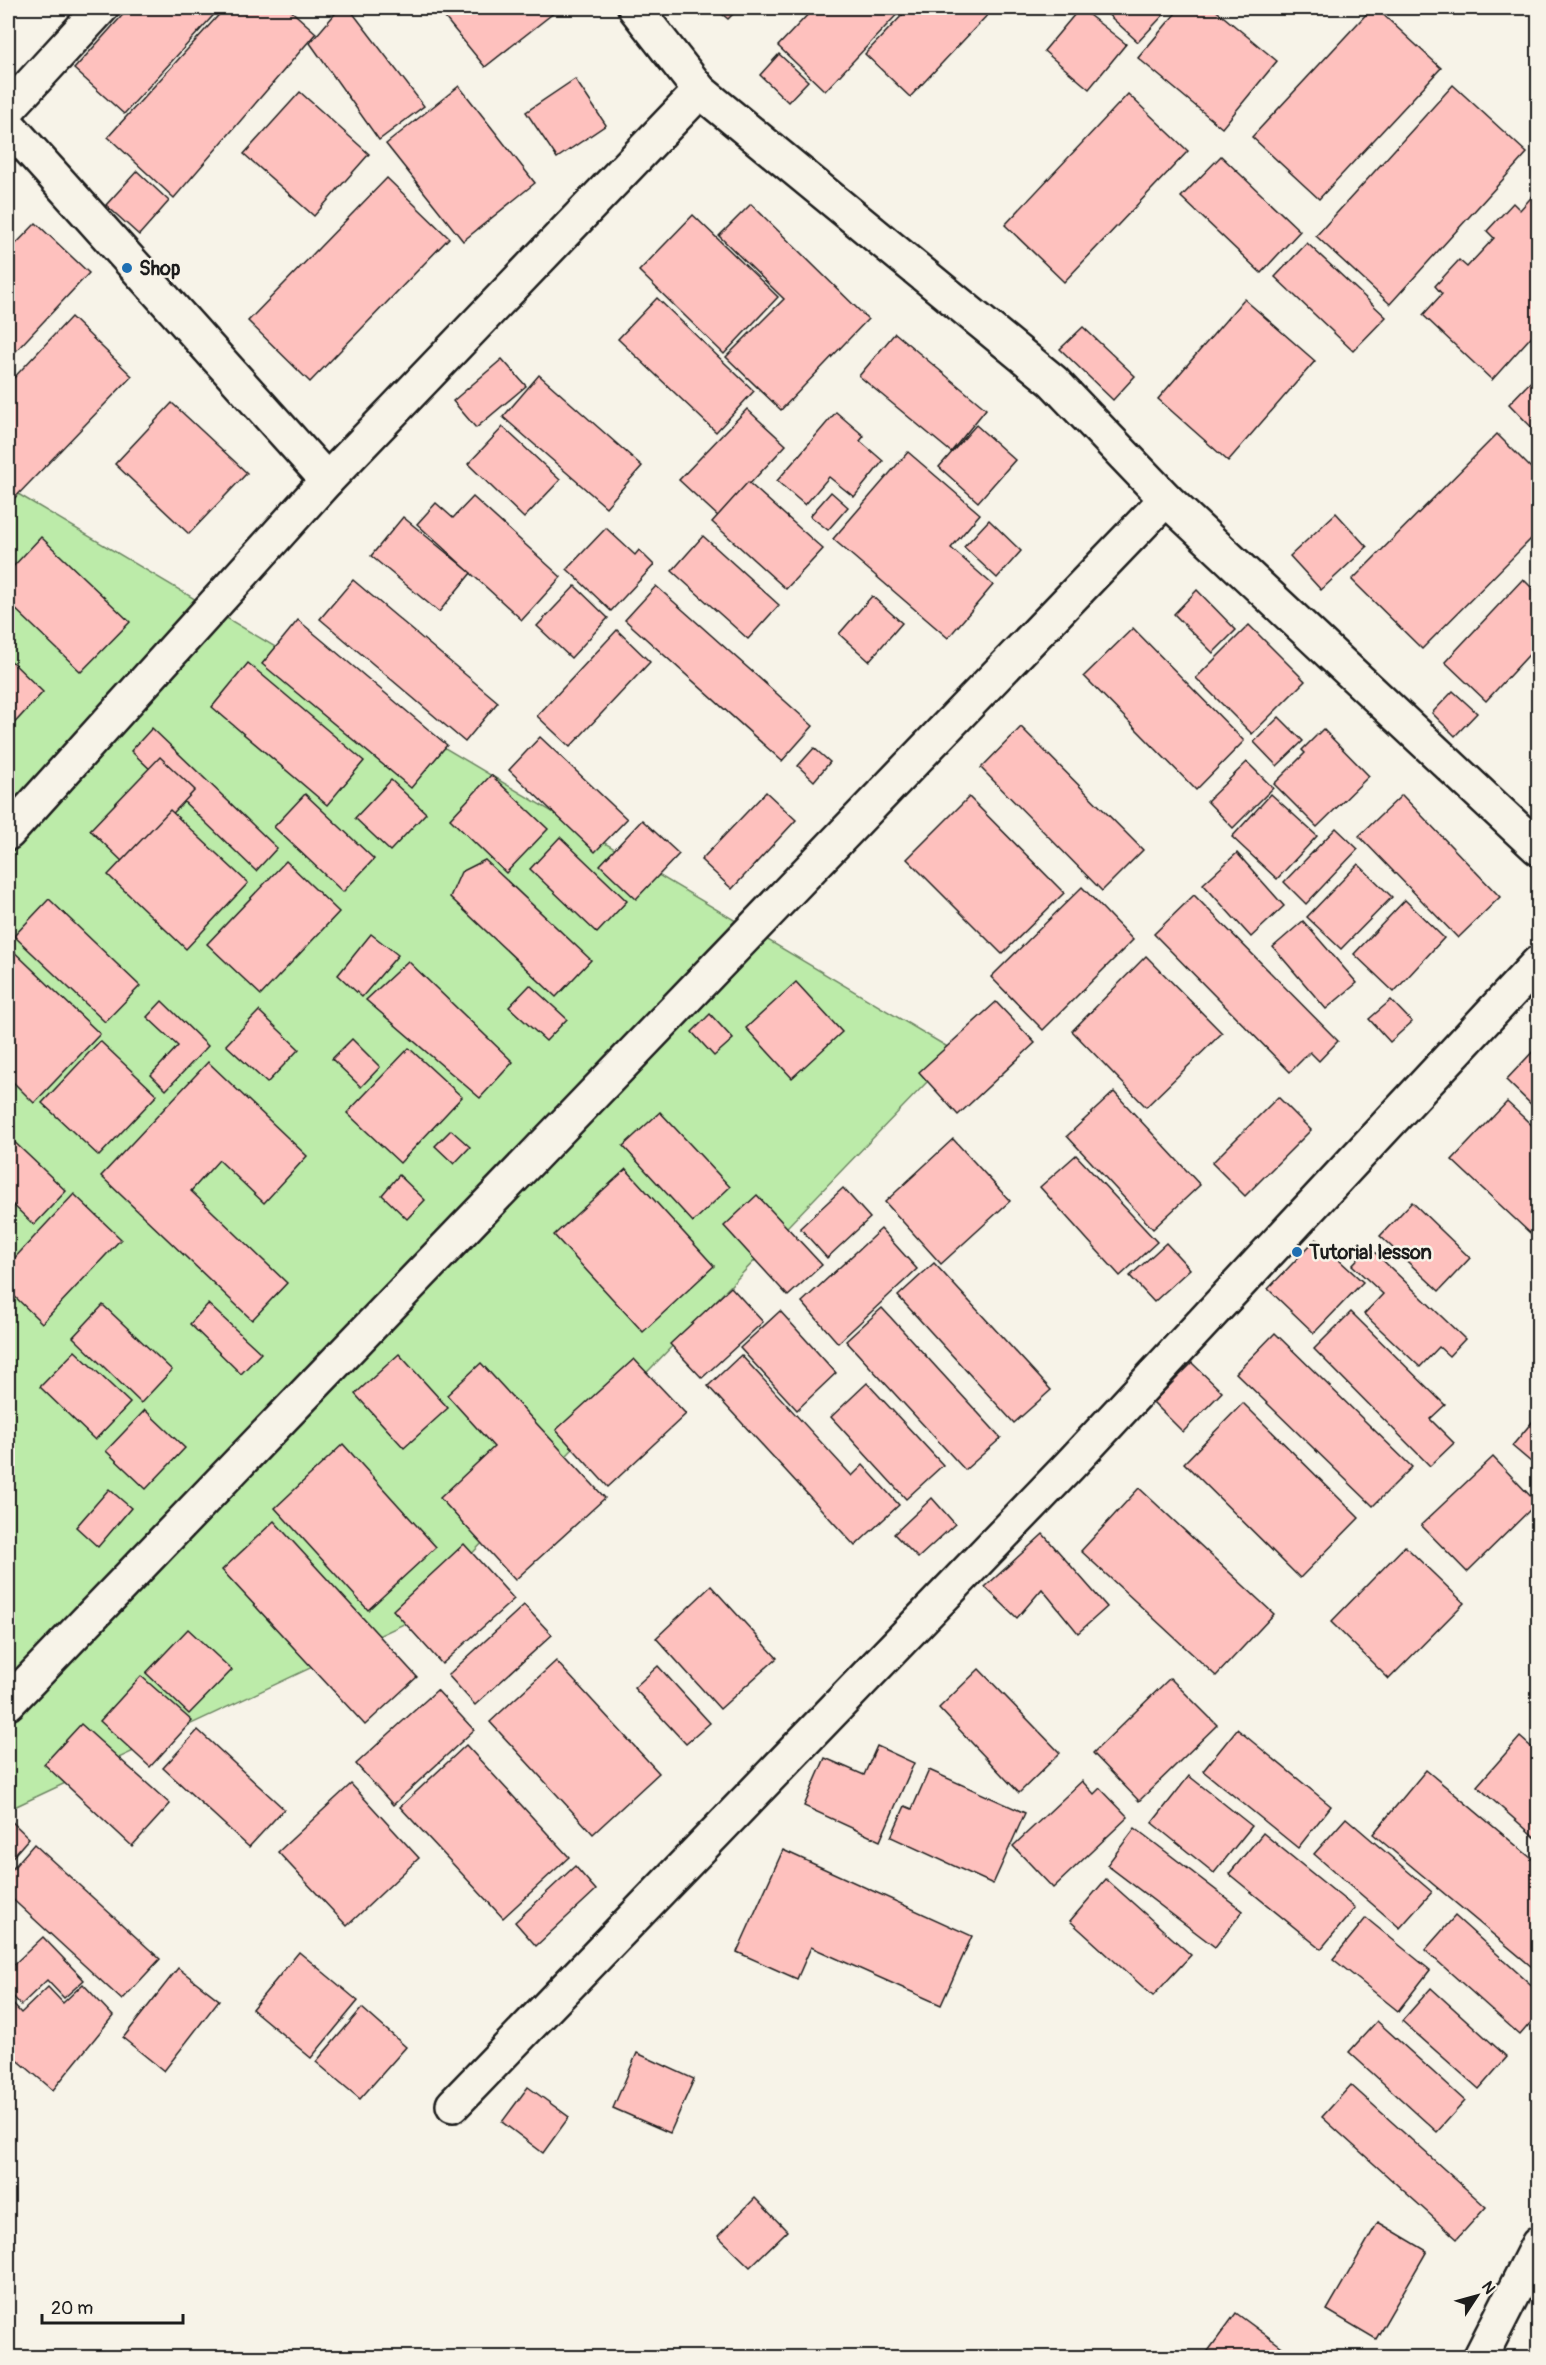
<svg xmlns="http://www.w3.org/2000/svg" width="1546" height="2365" font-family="Pangolin,sans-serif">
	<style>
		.green { fill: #bceba9; stroke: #6c8462; stroke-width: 1.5 }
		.building { fill: #fec1be; stroke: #1c1c1c; stroke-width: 1.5 }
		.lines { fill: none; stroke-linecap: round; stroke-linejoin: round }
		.minor-casing { stroke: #1c1c1c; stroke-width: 38 }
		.minor { stroke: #f7f3e8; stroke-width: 33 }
		.poi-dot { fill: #1f6fb2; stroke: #f7f3e8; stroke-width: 2 }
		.labels { text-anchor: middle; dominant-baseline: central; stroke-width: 5; stroke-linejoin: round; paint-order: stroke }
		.poi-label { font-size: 20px; font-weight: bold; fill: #1c1c1c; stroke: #f7f3e8; text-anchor: start }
	</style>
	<rect width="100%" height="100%" fill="#f7f3e8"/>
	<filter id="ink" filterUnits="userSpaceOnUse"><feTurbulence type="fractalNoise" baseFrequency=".0167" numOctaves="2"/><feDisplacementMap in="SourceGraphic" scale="12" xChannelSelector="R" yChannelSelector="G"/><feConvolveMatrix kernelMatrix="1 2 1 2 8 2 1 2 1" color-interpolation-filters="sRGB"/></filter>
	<g filter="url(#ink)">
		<!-- green -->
		<polygon class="green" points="8,488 956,1052 404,1624 8,1810"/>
		<!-- building -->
		<g class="building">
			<polygon points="129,8 220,8 124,114 74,69"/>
			<polygon points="225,8 288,8 316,33 174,198 108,137"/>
			<polygon points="340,8 349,8 424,106 379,140 310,43"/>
			<polygon points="437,8 560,8 485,67"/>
			<polygon points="715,8 739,8 728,19"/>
			<polygon points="814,8 903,8 825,91 778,46"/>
			<polygon points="909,8 994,8 910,97 865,54"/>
			<polygon points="1080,8 1126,44 1089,89 1044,51"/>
			<polygon points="1101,8 1170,8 1138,42"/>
			<polygon points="1180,8 1213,8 1277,61 1222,128 1138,58"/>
			<polygon points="1372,8 1376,8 1441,68 1319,199 1252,137"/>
			<polygon points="779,54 808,81 788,102 760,75"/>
			<polygon points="575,79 606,125 557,158 526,112"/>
			<polygon points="1453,85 1527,153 1390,304 1316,236"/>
			<polygon points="459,86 535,183 463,241 386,144"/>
			<polygon points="300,92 369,154 314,216 244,154"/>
			<polygon points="1128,94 1188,151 1064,282 1005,225"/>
			<polygon points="1221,156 1300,231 1261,273 1181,197"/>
			<polygon points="137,171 169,201 139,235 106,205"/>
			<polygon points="387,178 449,238 310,382 248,321"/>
			<polygon points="1538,190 1538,329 1492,380 1423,315 1442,294 1435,286 1459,260 1467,267 1494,238 1487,231 1513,203 1520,210"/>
			<polygon points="751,204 868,319 781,410 726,357 784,299 719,236"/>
			<polygon points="693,215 778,297 724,354 639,271"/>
			<polygon points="36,223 89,273 15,352 8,345 8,252"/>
			<polygon points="1307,243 1386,317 1353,351 1275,277"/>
			<polygon points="657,298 754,391 716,432 618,339"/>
			<polygon points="1244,299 1315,361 1228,461 1158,399"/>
			<polygon points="71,317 132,376 8,505 8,384"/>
			<polygon points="1083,327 1135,376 1113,400 1060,349"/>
			<polygon points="895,333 986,409 951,452 859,376"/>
			<polygon points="502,359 526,386 476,428 453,401"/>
			<polygon points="1538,374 1538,434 1509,404"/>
			<polygon points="539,375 642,466 606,507 503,417"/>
			<polygon points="172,403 247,473 189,534 115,464"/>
			<polygon points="747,409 786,445 719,517 679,480"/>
			<polygon points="836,412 864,436 860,441 883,461 854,497 829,477 805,505 777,481"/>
			<polygon points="976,425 1015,460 978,502 939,467"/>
			<polygon points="503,427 560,480 524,518 468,464"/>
			<polygon points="1497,434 1538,475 1538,532 1422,649 1352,580"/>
			<polygon points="908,452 980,514 951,548 993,585 948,638 833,539"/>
			<polygon points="748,482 823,549 786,589 712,522"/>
			<polygon points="831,492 848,507 828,530 810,516"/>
			<polygon points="473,497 561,577 522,620 417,524 436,503 453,518"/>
			<polygon points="1336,513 1367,547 1321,590 1290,556"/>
			<polygon points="403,517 471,573 439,612 371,556"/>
			<polygon points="989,520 1021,551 997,578 964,547"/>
			<polygon points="606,528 635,555 639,550 654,565 611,611 567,569"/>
			<polygon points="703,536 779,605 748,639 672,571"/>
			<polygon points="41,537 130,622 81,672 8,602 8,572"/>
			<polygon points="1523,579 1538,594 1538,645 1486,701 1445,662"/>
			<polygon points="353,580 498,702 465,742 320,619"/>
			<polygon points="575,586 608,618 571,658 537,626"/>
			<polygon points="656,586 813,726 782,761 625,620"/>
			<polygon points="1197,590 1236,630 1213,653 1174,614"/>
			<polygon points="872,596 902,623 869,661 839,634"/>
			<polygon points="298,620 447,745 411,788 262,664"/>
			<polygon points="1249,625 1305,681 1252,734 1196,678"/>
			<polygon points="1133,628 1244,741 1196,790 1084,676"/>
			<polygon points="617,630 650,662 570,747 537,716"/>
			<polygon points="8,658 43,692 8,730"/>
			<polygon points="248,663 364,761 327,805 212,707"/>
			<polygon points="1453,691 1477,713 1455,736 1432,713"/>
			<polygon points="1279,717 1303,741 1277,766 1254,742"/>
			<polygon points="1021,727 1143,850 1102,891 981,768"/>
			<polygon points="152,728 277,848 256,871 131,751"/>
			<polygon points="1323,729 1369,776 1317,827 1274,784 1305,753 1302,750"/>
			<polygon points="540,737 627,819 595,852 509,770"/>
			<polygon points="814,748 830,762 814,781 798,766"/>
			<polygon points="160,757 195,790 125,864 90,830"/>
			<polygon points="1247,762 1273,788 1233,828 1207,801"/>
			<polygon points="491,775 548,829 506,873 450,819"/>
			<polygon points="391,780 426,813 390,851 355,818"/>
			<polygon points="766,792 796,820 732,889 701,860"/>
			<polygon points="305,794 374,859 343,892 274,827"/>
			<polygon points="1271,794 1317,836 1277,879 1232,837"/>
			<polygon points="1402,795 1500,897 1458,938 1359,836"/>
			<polygon points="969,797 1064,893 1002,954 907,859"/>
			<polygon points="170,810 248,883 186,949 108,875"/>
			<polygon points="642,820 679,854 636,899 600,865"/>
			<polygon points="1336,828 1358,849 1306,904 1284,882"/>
			<polygon points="560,837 627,901 597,933 530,869"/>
			<polygon points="1237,853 1284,906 1251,937 1203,884"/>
			<polygon points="485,860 591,960 556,997 450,897 461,872"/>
			<polygon points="286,861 339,912 261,995 207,944"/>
			<polygon points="1358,864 1392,897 1341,949 1307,917"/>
			<polygon points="1082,887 1133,940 1043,1030 991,977"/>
			<polygon points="1194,895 1338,1041 1319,1061 1310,1052 1290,1072 1154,934"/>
			<polygon points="49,899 140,986 105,1022 14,936"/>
			<polygon points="1405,900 1444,938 1394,992 1354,954"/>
			<polygon points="1303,921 1357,983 1326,1009 1273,947"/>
			<polygon points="371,934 398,955 362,997 338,975"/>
			<polygon points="8,946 100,1034 34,1103 8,1077"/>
			<polygon points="1146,956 1222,1033 1146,1107 1072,1031"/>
			<polygon points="408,961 513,1062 480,1098 366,1000"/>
			<polygon points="796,982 842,1032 792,1078 746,1028"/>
			<polygon points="530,985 567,1019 546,1041 509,1007"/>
			<polygon points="1391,1000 1412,1022 1390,1042 1369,1019"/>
			<polygon points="162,1001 208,1046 166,1090 151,1075 178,1046 147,1017"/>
			<polygon points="996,1002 1035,1043 958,1115 919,1072"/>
			<polygon points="259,1011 299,1049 267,1083 226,1045"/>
			<polygon points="710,1014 733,1039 714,1056 692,1032"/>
			<polygon points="352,1039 380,1067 361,1087 332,1059"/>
			<polygon points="100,1041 157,1095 99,1156 42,1103"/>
			<polygon points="1538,1046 1538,1111 1506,1080"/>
			<polygon points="409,1048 462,1097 400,1163 347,1113"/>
			<polygon points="208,1062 307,1156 264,1203 219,1160 191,1191 287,1283 252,1320 101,1176"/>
			<polygon points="1114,1092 1200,1185 1153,1229 1067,1136"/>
			<polygon points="1278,1097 1311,1130 1245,1196 1212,1163"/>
			<polygon points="1507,1102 1538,1131 1538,1224 1530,1233 1452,1160"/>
			<polygon points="660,1112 730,1187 693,1222 623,1146"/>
			<polygon points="451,1130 470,1147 454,1164 435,1146"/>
			<polygon points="8,1136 66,1191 34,1225 8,1200"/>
			<polygon points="953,1139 1010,1201 941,1264 885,1202"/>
			<polygon points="1076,1155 1157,1242 1120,1276 1040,1187"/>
			<polygon points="626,1169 714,1266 643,1332 554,1235"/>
			<polygon points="399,1175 425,1200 407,1219 382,1195"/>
			<polygon points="843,1188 870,1218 827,1258 800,1228"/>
			<polygon points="74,1194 121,1239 42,1323 8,1290 8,1265"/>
			<polygon points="757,1195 822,1265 788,1296 724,1226"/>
			<polygon points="1412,1202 1470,1258 1439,1291 1380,1236"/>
			<polygon points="881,1229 917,1269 838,1343 802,1302"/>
			<polygon points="1316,1239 1363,1282 1314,1333 1268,1289"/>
			<polygon points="1166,1243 1190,1269 1154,1302 1130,1276"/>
			<polygon points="1369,1247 1465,1339 1449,1356 1439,1347 1420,1367 1364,1314 1383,1294 1352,1265"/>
			<polygon points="934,1263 1051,1390 1014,1423 898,1296"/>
			<polygon points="731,1287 763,1322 702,1378 670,1344"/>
			<polygon points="208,1304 261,1353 241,1374 190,1324"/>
			<polygon points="103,1305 172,1370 141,1403 73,1337"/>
			<polygon points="882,1308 1001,1438 965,1470 846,1341"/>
			<polygon points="780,1311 836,1373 797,1410 740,1348"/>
			<polygon points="1351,1312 1445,1405 1430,1419 1454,1443 1430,1466 1314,1349"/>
			<polygon points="1275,1333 1412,1467 1373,1506 1236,1373"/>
			<polygon points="75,1351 130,1403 95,1440 40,1387"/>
			<polygon points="399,1354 448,1408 404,1448 355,1394"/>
			<polygon points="741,1355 852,1476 863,1465 899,1505 855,1546 708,1386"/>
			<polygon points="634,1359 686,1414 608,1487 556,1430"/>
			<polygon points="481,1363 605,1498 515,1580 440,1498 494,1447 447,1395"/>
			<polygon points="1192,1363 1222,1392 1183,1432 1153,1402"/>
			<polygon points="867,1383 943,1465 906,1499 831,1417"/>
			<polygon points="1243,1403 1359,1518 1300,1578 1184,1463"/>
			<polygon points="145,1410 185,1448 146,1489 106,1451"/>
			<polygon points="1538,1415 1538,1468 1512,1446"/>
			<polygon points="343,1444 436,1547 368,1610 275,1508"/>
			<polygon points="1493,1457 1537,1503 1467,1572 1421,1525"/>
			<polygon points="1139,1488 1274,1614 1216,1676 1081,1551"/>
			<polygon points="109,1489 131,1508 98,1547 76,1527"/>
			<polygon points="932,1498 955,1524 918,1558 894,1534"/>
			<polygon points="274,1521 417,1677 365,1725 222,1570"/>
			<polygon points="1043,1534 1107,1607 1078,1633 1042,1589 1017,1618 985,1587"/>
			<polygon points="464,1544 514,1599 442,1664 393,1610"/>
			<polygon points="1405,1546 1464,1603 1389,1679 1331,1622"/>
			<polygon points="711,1586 777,1658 720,1709 656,1638"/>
			<polygon points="524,1605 552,1635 475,1705 448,1675"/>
			<polygon points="188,1629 232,1670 189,1714 146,1673"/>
			<polygon points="556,1661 659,1773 593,1834 490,1722"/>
			<polygon points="658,1666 710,1723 686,1744 634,1688"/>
			<polygon points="979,1669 1060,1753 1019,1793 939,1708"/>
			<polygon points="141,1676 192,1721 150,1767 100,1721"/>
			<polygon points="1170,1678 1217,1725 1139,1801 1093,1753"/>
			<polygon points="437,1690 474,1730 393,1805 356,1764"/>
			<polygon points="81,1724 170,1804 132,1846 44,1764"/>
			<polygon points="1237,1729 1331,1806 1298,1848 1203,1771"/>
			<polygon points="198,1730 284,1809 249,1847 163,1768"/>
			<polygon points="1520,1737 1538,1753 1538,1840 1477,1786"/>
			<polygon points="466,1745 569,1857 503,1918 400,1807"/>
			<polygon points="877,1746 914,1763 880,1841 804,1806 825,1758 864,1775"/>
			<polygon points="929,1770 1025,1813 993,1884 891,1837 905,1806 912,1809"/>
			<polygon points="1426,1770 1538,1864 1538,1972 1373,1834"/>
			<polygon points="1189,1776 1252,1826 1214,1873 1152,1823"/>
			<polygon points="1082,1781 1094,1794 1100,1788 1128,1817 1053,1888 1013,1846"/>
			<polygon points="351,1784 419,1858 347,1926 278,1852"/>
			<polygon points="8,1818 29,1838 8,1862"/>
			<polygon points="1346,1818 1432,1892 1400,1928 1314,1854"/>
			<polygon points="1135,1828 1243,1911 1215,1947 1107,1865"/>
			<polygon points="1263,1833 1355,1908 1321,1949 1229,1874"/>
			<polygon points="34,1844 160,1959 122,2000 8,1895 8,1874"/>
			<polygon points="783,1850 972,1936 941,2005 811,1947 797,1979 737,1952"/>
			<polygon points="575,1866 596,1890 536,1946 515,1922"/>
			<polygon points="1106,1879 1191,1955 1153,1996 1070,1921"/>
			<polygon points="1455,1916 1538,1991 1538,2014 1520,2035 1425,1950"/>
			<polygon points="1366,1918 1430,1970 1398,2011 1333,1959"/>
			<polygon points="43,1937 84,1980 64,1998 47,1980 21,2005 8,1991 8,1970"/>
			<polygon points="299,1952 358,2001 311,2058 252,2009"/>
			<polygon points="178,1968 219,2000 164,2071 123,2038"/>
			<polygon points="83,1984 113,2016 53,2090 8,2052 8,1999 21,2013 48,1987 63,2003"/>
			<polygon points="1431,1988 1507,2057 1479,2089 1402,2021"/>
			<polygon points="362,2008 406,2047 360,2099 316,2062"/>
			<polygon points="1377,2021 1465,2101 1437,2132 1349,2052"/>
			<polygon points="637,2053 694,2079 670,2133 613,2108"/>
			<polygon points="1351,2085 1486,2207 1457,2239 1322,2117"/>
			<polygon points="528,2087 569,2117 543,2153 502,2122"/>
			<polygon points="755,2198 787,2231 750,2267 718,2236"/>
			<polygon points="1378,2222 1427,2251 1376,2339 1327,2310"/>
			<polygon points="1236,2313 1297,2358 1203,2358"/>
		</g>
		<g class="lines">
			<!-- minor casing -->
			<g class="minor-casing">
				<g id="minor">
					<polyline points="635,8 700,91 1053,381 1166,499 1538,848"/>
					<polyline points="8,109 101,8"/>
					<polyline points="8,125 327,480"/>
					<polyline points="8,833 327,480 700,91"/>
					<polyline points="8,1703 1166,499"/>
					<polyline points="453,2105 1070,1465 1538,963"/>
					<polyline points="1480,2358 1538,2244"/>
				</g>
			</g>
			<!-- minor -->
			<use href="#minor" class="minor"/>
		</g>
	</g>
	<!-- markers -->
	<g class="poi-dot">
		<circle cx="127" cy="268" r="6"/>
		<circle cx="1297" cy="1252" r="6"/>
	</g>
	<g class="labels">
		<!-- poi labels -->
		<g class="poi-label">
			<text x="139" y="268">Shop</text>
			<text x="1309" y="1252">Tutorial lesson</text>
		</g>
	</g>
	<!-- margin -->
	<rect width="1546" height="2365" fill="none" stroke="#f7f3e8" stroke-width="30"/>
	<rect x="15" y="15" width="1516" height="2335" fill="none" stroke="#1c1c1c" stroke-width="2" filter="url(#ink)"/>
	<!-- north arrow -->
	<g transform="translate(1477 2296) rotate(54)" stroke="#f7f3e8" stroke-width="4.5" paint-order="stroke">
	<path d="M0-4.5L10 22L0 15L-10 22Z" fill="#1c1c1c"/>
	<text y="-9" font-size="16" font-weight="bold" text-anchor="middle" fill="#1c1c1c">N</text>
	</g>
	<!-- scale -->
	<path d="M42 2314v9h141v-9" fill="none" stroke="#1c1c1c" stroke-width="3"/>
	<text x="51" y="2314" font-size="18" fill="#1c1c1c" stroke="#f7f3e8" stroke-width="4.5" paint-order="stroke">20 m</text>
</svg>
